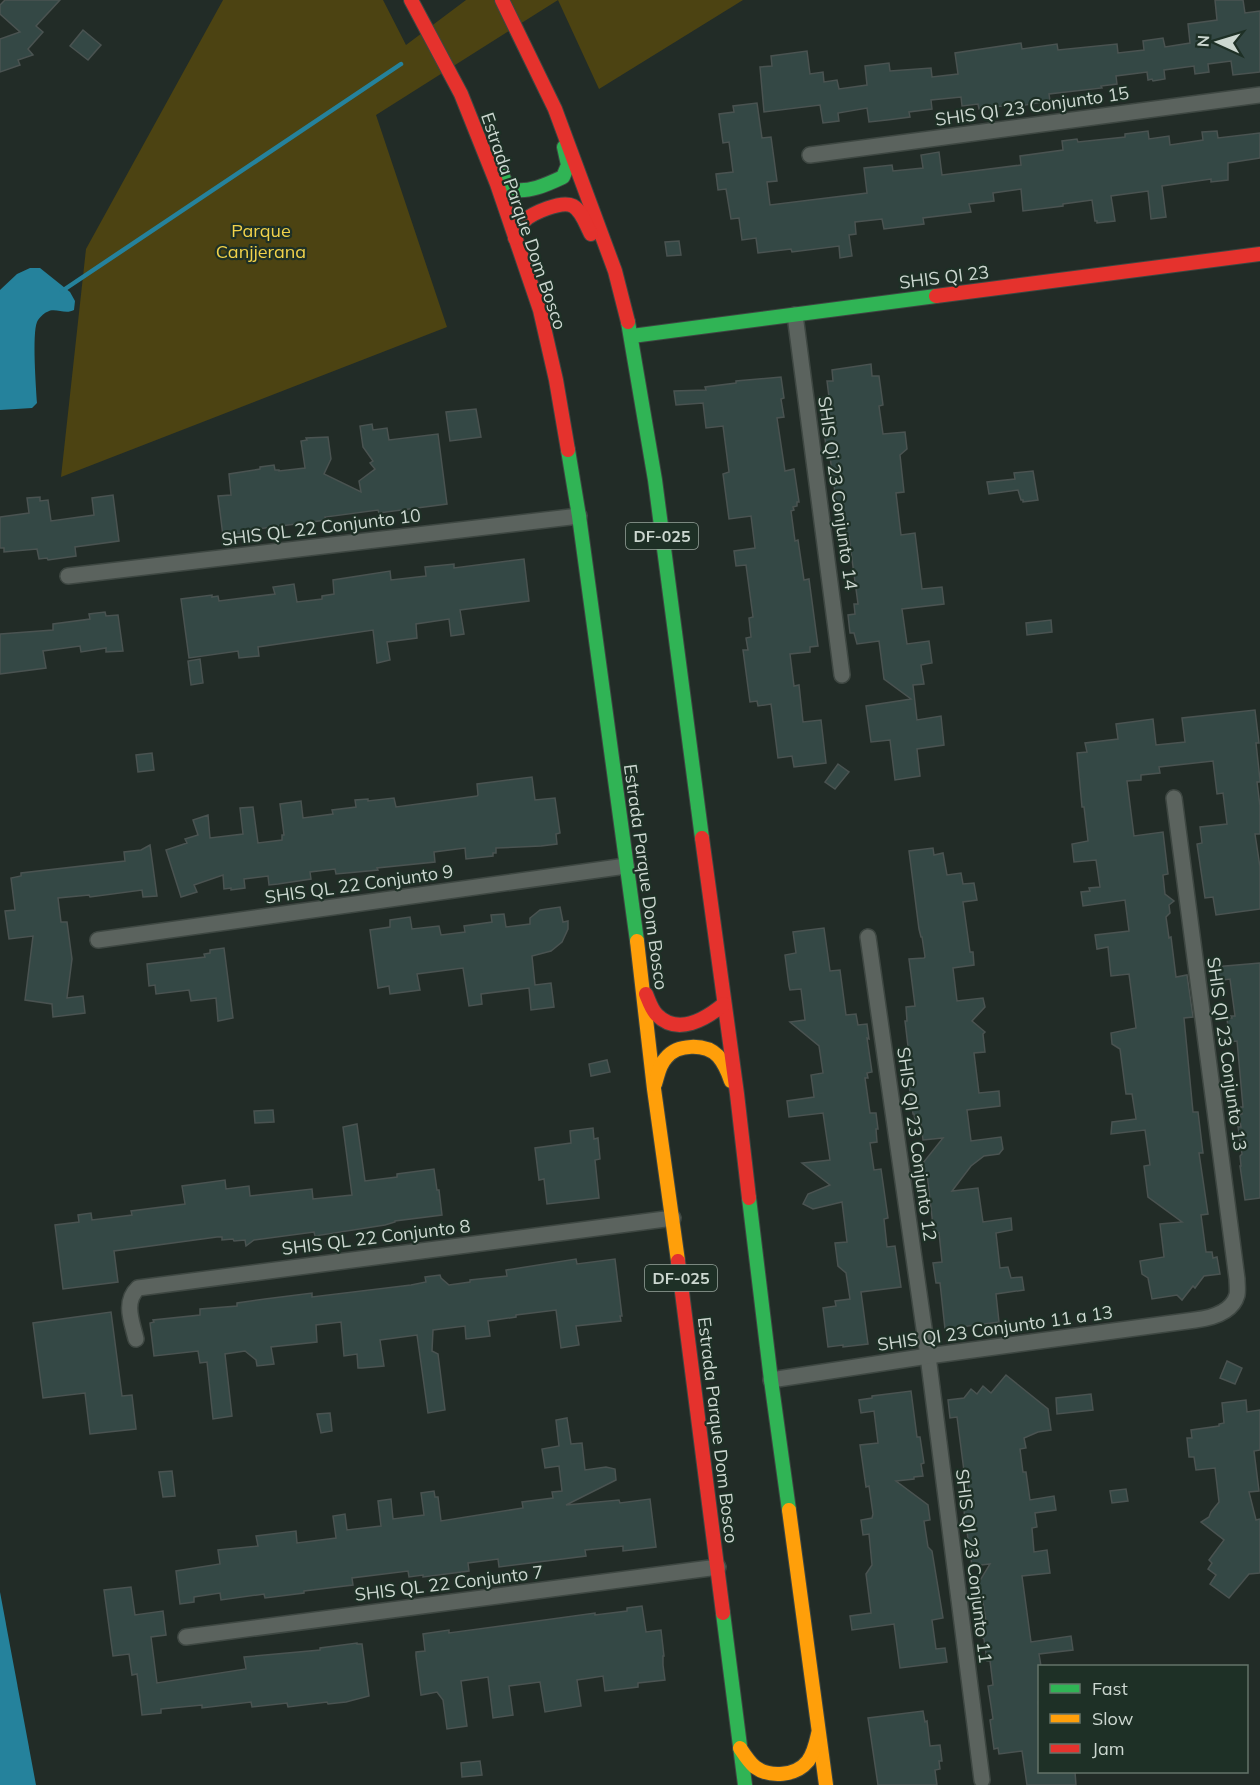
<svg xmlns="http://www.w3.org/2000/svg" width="1260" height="1785" font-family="Mulish,sans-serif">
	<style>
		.green { fill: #4c4312 }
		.water { fill: #25829c }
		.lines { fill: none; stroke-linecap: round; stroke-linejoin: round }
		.stream { stroke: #25829c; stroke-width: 4.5 }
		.building { fill: #344845; stroke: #4a5351; stroke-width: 1.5 }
		.street-casing { stroke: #3e4742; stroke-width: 18 }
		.fast-casing { stroke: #3e4742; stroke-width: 16 }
		.slow-casing { stroke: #3e4742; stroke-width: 16 }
		.jam-casing { stroke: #3e4742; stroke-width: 16 }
		.street { stroke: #5b635e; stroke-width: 15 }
		.fast { stroke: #30b455; stroke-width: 14 }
		.slow { stroke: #ff9f0a; stroke-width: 14 }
		.jam { stroke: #e5322d; stroke-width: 14 }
		.labels { text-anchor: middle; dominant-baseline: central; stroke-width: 4.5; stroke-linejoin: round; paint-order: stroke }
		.shield { fill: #1e3026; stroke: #98a59d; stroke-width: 1.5 }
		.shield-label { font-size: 16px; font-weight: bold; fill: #ccd7d0 }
		.street-label { font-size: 18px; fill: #ccd7d0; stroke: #1e3026 }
		.park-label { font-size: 18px; fill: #f1d24a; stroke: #1e3026 }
	</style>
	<rect width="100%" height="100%" fill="#222c27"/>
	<!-- green -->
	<g class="green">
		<polygon points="223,0 383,0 406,45 466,0 558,0 376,115 447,327 61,477 86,249"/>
		<polygon points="558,0 743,0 599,89"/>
	</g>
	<!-- water -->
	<g class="water">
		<path d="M 30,268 L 40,268 L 70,292 L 75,301 L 74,310 C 65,315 55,307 47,312 C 44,313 38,319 37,322 C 32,334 36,387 37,403 L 32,408 L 0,410 L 0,290 L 17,274 Z"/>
		<polygon points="0,1592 36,1785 0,1785"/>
	</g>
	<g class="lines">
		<!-- stream -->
		<polyline class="stream" points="62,291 401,64"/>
	</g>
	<!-- building -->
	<g class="building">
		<polygon points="5,0 60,0 36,26 43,32 28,49 33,55 18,60 20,65 0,72 0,39 20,32 0,14 0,5"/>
		<polygon points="1215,0 1243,0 1245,13 1260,11 1260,72 1233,75 1231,61 1208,64 1209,72 1195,74 1194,66 1164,70 1165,79 1153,81 1152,79 1148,80 1147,72 1116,76 1117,84 1101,86 1102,88 1049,94 1050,101 1019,106 1010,107 1010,105 979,109 978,104 962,106 961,97 931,100 932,109 909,112 910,117 887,120 869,122 867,108 838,113 839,121 823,123 820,105 764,112 760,67 772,66 771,56 807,51 810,74 823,72 824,82 837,80 839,89 867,85 865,66 889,63 890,71 931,68 932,77 958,74 955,53 1021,43 1022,49 1057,44 1058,50 1117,44 1118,53 1144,50 1143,41 1163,38 1165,47 1190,43 1188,24 1217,20"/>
		<polygon points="83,30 101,45 88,60 70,46"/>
		<polygon points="757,103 762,138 771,137 777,181 767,182 770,205 867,193 864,168 892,165 893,171 923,168 921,155 939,152 942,175 1021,165 1020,156 1063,150 1062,141 1077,139 1078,142 1125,137 1125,134 1148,131 1149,139 1169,136 1170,145 1203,140 1202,132 1217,131 1218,138 1260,133 1260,158 1228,163 1228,180 1211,182 1211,179 1162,186 1166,217 1151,219 1148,191 1111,196 1115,221 1097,223 1097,221 1095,221 1092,200 1063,204 1063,206 1023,211 1021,189 993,193 994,201 969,204 971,212 923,218 924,224 884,229 882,219 855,222 856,234 849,235 852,256 840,258 839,246 792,252 791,249 758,253 756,238 742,240 739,218 731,219 726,189 718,190 716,174 733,172 729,142 723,143 719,114 734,112 733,106"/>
		<polygon points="679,241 681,255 667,256 665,242"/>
		<polygon points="871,364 872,376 879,376 883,405 879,406 883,434 905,432 907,449 900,455 904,492 896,493 901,535 915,533 922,589 942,587 944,604 902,609 907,644 929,641 932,663 921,665 924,684 913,685 917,720 941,716 944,745 917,749 920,776 895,780 890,740 871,742 866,706 911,699 884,679 879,641 857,644 854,633 850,633 848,615 855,614 854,604 858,604 849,537 842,543 830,457 827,458 826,447 820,398 829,397 827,381 833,381 832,370"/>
		<polygon points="781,377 784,398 781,399 784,417 777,418 785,471 794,469 799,502 797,502 797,506 793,507 794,510 791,511 795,541 798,540 804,580 809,579 818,646 810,647 810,652 790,654 794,686 799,685 803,722 821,720 826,763 794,767 792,756 778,758 771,704 758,706 757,701 750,702 743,650 748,650 746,638 751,637 749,618 753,617 746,565 736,566 734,551 755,548 751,516 729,519 723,474 729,472 723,426 706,428 703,403 676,405 674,391 706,390 705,387 736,383 736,381"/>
		<polygon points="476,409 481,437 450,441 446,412"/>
		<polygon points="372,424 373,430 387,428 389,440 438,434 447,504 379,513 378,510 325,517 326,520 257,529 258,531 223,536 218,496 231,495 229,474 260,469 260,467 274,465 275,470 279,470 279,471 305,468 301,441 307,440 306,438 328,437 331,459 324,474 361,492 359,481 375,469 370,463 373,461 363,447 360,426"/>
		<polygon points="1033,471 1038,500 1023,502 1023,500 1021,500 1018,490 989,494 987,482 1015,479 1014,473"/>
		<polygon points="113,495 119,541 75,547 76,556 48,560 47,558 39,559 37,549 4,552 4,548 0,548 0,517 29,513 27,498 40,497 40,501 48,500 51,521 94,515 92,498"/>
		<polygon points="524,559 529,601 460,610 464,634 451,636 449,619 416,624 417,638 387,642 390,660 377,663 373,630 258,647 259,656 239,658 238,651 189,658 181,599 212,595 212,597 218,596 219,601 275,594 273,587 294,584 297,602 322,599 322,596 334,594 333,580 390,571 391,580 426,576 425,567 454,564 454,568"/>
		<polygon points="105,612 106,616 118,615 123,651 106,652 106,648 81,652 80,646 43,651 46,668 0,674 0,634 53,630 53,624 90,619 89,614"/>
		<polygon points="1051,620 1052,632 1027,635 1026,623"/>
		<polygon points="200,659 203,683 191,685 188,661"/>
		<polygon points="1255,710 1259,743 1256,743 1260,780 1260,782 1257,782 1260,806 1260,834 1255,834 1260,867 1260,909 1216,915 1213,897 1205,898 1197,844 1202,843 1200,827 1227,824 1223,793 1217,794 1213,761 1159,767 1160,773 1141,775 1141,780 1127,781 1134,836 1163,832 1168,874 1163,875 1165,894 1174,901 1169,905 1170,913 1166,917 1169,938 1171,937 1176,977 1187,975 1193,1017 1184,1018 1193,1112 1198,1112 1203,1153 1199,1153 1208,1214 1201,1215 1206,1252 1212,1252 1213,1258 1217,1257 1220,1274 1204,1276 1195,1288 1193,1286 1182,1300 1177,1295 1152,1299 1148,1278 1142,1274 1140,1261 1164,1257 1160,1224 1182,1222 1148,1197 1144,1166 1150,1165 1145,1130 1111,1134 1112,1122 1136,1119 1132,1094 1126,1094 1120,1049 1112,1044 1111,1033 1136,1028 1129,974 1111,976 1108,947 1097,949 1095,935 1129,931 1125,900 1083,906 1081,892 1090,891 1089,888 1100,887 1096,860 1074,862 1072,844 1088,841 1084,807 1082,807 1077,753 1087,752 1085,743 1118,739 1116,724 1153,719 1156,745 1185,742 1182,718"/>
		<polygon points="152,753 154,770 138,772 136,755"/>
		<polygon points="838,764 849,772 835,789 825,782"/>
		<polygon points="532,777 535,800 555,798 560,833 556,834 557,844 541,846 496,848 496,853 493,853 493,856 466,859 465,848 434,852 435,862 377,868 378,870 336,874 335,869 310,872 311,879 278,884 269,885 268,876 244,879 245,888 231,890 231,888 224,889 223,875 194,885 197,892 181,897 166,850 187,843 185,839 198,835 193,820 208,815 210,838 243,834 240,808 253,807 258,843 282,840 282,835 284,835 280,804 301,801 303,818 333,814 332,810 356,807 355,800 368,799 368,801 394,798 396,807 477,796 478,795 477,784"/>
		<polygon points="150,845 157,896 143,897 142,890 90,897 89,895 58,898 61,922 67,922 72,959 67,998 83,996 85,1013 53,1017 52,1004 25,1000 33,936 9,939 5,911 15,910 11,878 21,876 21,873 125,861 124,852 141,850"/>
		<polygon points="933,848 934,855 943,853 947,875 961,873 963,884 974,883 977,900 963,902 970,952 973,952 974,965 953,968 957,1001 983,998 985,1007 972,1021 985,1032 983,1034 985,1052 974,1053 979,1093 999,1091 1000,1106 967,1110 971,1141 1001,1137 1003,1149 999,1154 984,1156 971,1166 952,1191 978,1188 983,1222 1011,1218 1012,1230 996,1233 1000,1268 1008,1267 1011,1278 1022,1277 1024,1290 996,1294 999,1322 945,1329 940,1283 936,1283 933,1263 942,1262 939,1233 934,1234 927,1174 919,1168 943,1138 923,1140 921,1123 919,1123 918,1120 915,1121 914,1114 913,1114 905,1055 909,1055 905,1021 907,1021 906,1007 915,1006 909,959 924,958 925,957 922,937 921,937 919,929 909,851"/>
		<polygon points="560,907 563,922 568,921 568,929 562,942 551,951 532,956 535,985 551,983 554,1007 531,1010 529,988 481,994 482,1004 469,1006 463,968 417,974 420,990 390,994 389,986 378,988 370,930 390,927 390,920 410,917 412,929 439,926 441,935 465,932 464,926 492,922 491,915 504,914 506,927 530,924 530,918 540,910"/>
		<polygon points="824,928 830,971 840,970 846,1015 856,1014 858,1025 867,1024 869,1039 867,1038 872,1072 867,1073 868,1078 865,1078 870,1113 876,1113 878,1129 876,1129 877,1142 870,1143 874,1170 881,1169 888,1218 884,1219 887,1247 895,1246 901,1287 861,1292 868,1344 843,1347 843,1345 828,1347 823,1308 836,1306 835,1301 850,1299 846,1273 838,1266 835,1243 847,1242 842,1202 813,1209 803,1204 808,1194 830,1185 802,1163 830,1160 823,1113 789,1117 787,1101 814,1097 811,1075 823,1073 819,1046 790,1022 805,1020 801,989 790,990 789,986 785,955 796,953 793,932"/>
		<polygon points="224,948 233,1018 218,1021 216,998 191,1001 189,990 156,994 155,985 149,986 147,964 205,957 204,954 210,953 210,950"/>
		<polygon points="1260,963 1260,1198 1245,1200 1240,1166 1241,1166 1240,1156 1242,1154 1238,1127 1241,1127 1239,1115 1242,1114 1241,1107 1243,1107 1237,1041 1230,1042 1227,1019 1232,1018 1231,1016 1235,1016 1230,979 1216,981 1214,967"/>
		<polygon points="607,1060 610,1072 591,1076 589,1064"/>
		<polygon points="273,1110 274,1122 255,1123 254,1111"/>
		<polygon points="357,1124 365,1181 397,1177 397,1174 434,1169 437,1190 439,1190 442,1215 395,1221 395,1222 385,1225 315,1236 314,1232 254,1240 246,1246 245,1240 234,1241 233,1239 222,1240 222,1237 217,1237 114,1251 118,1282 63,1289 55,1225 79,1222 78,1215 91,1213 92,1220 132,1215 131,1211 185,1204 182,1186 225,1180 226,1189 249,1186 250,1196 312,1189 313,1199 352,1195 343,1127"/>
		<polygon points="593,1128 594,1139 598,1138 600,1159 595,1160 599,1198 547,1204 544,1179 539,1180 535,1148 571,1143 570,1131"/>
		<polygon points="576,1259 577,1264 615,1259 622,1316 620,1316 621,1321 576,1326 579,1345 561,1348 556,1310 516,1315 516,1317 488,1321 490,1336 466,1339 465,1326 433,1330 432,1351 438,1354 445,1410 428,1413 417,1335 380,1340 384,1366 362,1368 358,1368 357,1354 344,1356 341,1322 316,1325 317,1342 271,1347 274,1364 257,1366 256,1360 245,1351 225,1354 232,1416 213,1419 207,1362 200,1363 198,1351 154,1356 150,1323 154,1322 153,1320 200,1315 200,1309 237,1306 237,1303 265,1299 312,1293 312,1297 411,1285 426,1282 425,1277 440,1275 441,1278 449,1285 470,1282 470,1280 507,1276 506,1270"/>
		<polygon points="111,1312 122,1396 132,1395 136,1429 90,1434 85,1393 43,1398 33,1323"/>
		<polygon points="1227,1361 1242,1368 1235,1384 1220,1378"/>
		<polygon points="1006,1375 1048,1409 1051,1430 1038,1432 1024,1438 1026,1448 1020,1449 1023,1472 1026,1472 1030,1500 1054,1496 1056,1510 1035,1513 1037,1527 1032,1528 1034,1552 1047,1550 1050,1573 1022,1576 1031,1642 1071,1636 1073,1650 1039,1654 1041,1666 1040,1701 1038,1702 1040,1715 1040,1772 1075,1772 1076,1785 1027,1785 1022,1751 999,1754 998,1748 994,1749 990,1720 993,1719 988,1686 993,1685 990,1661 987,1661 984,1639 981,1636 985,1630 983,1622 986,1621 982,1596 976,1587 990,1564 972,1566 963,1504 971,1503 966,1471 964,1471 957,1417 950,1418 948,1400 964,1398 971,1389 977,1394 983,1386 991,1393"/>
		<polygon points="911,1391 917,1437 920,1437 924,1463 921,1464 923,1476 914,1477 914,1479 896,1481 928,1505 930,1520 924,1521 928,1547 932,1551 943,1618 932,1620 936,1649 945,1648 947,1662 900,1668 894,1624 852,1630 850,1616 871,1613 866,1574 872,1565 869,1534 863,1535 861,1520 872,1518 873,1514 869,1486 866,1487 860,1445 878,1443 874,1411 861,1413 859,1400 872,1398 872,1396"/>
		<polygon points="1091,1394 1093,1410 1057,1414 1056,1398"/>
		<polygon points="1246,1400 1247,1412 1260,1410 1260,1450 1254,1451 1259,1491 1249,1492 1256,1520 1260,1519 1260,1573 1249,1574 1229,1598 1210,1584 1216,1575 1208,1569 1212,1563 1209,1560 1224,1540 1201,1522 1209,1517 1211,1512 1219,1502 1215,1468 1196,1470 1194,1457 1189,1457 1187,1438 1192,1438 1191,1430 1219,1426 1219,1424 1224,1423 1222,1403"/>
		<polygon points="330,1413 332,1431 321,1433 317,1414"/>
		<polygon points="567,1418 571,1444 582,1443 585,1470 606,1467 615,1469 616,1480 566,1505 619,1500 620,1503 650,1499 656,1547 623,1551 623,1546 585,1550 586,1556 499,1567 498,1559 468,1563 469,1571 423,1577 423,1575 409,1577 408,1571 352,1578 353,1585 304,1591 304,1593 265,1598 264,1594 221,1600 220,1593 194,1597 194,1602 180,1604 176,1571 220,1564 218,1550 258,1546 256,1536 296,1531 297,1543 336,1538 333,1516 345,1514 347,1530 381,1526 378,1501 391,1499 393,1519 424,1515 421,1493 434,1491 435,1497 438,1497 441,1521 523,1508 522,1502 553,1498 552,1492 562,1491 559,1466 545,1468 542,1449 559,1446 556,1420"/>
		<polygon points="172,1471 175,1496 163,1497 159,1472"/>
		<polygon points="1126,1489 1128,1501 1112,1503 1110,1491"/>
		<polygon points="131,1587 135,1615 163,1611 166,1635 151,1637 157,1683 246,1669 244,1657 320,1650 320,1648 357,1643 357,1644 362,1644 369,1696 346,1702 328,1704 327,1702 288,1707 287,1703 252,1707 251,1702 202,1708 202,1705 161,1709 161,1713 142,1715 137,1674 132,1675 129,1654 113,1656 104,1590"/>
		<polygon points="642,1606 646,1632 661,1630 664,1656 663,1656 663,1665 665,1680 638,1683 638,1687 605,1691 603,1676 577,1680 581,1706 545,1712 540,1682 509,1686 513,1715 493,1718 488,1677 461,1681 467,1726 447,1729 443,1700 437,1692 421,1695 416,1656 416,1652 425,1651 423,1634 449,1630 449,1633 595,1613 595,1615 627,1611 627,1608"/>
		<polygon points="923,1711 925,1722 927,1721 930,1746 940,1745 942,1761 939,1761 940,1769 935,1770 937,1785 878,1785 868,1718"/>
		<polygon points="480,1761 482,1775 462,1777 461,1763"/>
	</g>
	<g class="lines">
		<!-- street casing -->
		<g class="street-casing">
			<g id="street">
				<polyline points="810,155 1260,95"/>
				<polyline points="795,315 842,675"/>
				<polyline points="68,576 579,516"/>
				<polyline points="868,937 928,1356 982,1780"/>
				<polyline points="98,940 626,866"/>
				<path d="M 136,1339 C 132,1322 123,1302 138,1288 L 673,1218"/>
				<path d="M 771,1380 L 928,1356 L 1195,1320 C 1211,1318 1232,1313 1237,1295 C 1238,1290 1237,1284 1237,1279 L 1174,798"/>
				<polyline points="186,1637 718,1567"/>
			</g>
		</g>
		<!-- fast casing -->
		<g class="fast-casing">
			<g id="fast">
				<path d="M 500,167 L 505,182 L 511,189 C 527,194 548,184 563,177 L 568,165 L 564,147"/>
				<polyline points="628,322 655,480 702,838"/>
				<polyline points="632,336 936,296"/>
				<polyline points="568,450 579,516 637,941"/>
				<polyline points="749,1198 771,1380 789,1510"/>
				<polyline points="723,1613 745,1785"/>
			</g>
		</g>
		<!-- slow casing -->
		<g class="slow-casing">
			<g id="slow">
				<polyline points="637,941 654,1089 678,1261"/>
				<path d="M 655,1084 C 658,1075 659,1065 666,1058 C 677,1044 705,1043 718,1056 C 724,1063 728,1072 731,1081"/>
				<polyline points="789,1510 826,1785"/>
				<path d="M 740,1748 C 744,1754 749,1762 755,1767 C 770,1778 796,1776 808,1761 C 814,1753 816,1743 818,1734"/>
			</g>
		</g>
		<!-- jam casing -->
		<g class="jam-casing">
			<g id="jam">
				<polyline points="411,0 461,94 497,184 540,310 556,380 568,450"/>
				<polyline points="502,0 555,109 615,271 628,322"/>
				<path d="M 515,238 C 517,232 519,226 524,221 C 532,213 562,200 573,206 C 582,211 586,225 591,234"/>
				<polyline points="936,296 1260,254"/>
				<polyline points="702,838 737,1094 749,1198"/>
				<path d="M 646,994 C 649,1001 651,1009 657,1015 C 678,1036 706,1019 724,1004"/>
				<polyline points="678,1261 723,1613"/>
			</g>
		</g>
		<!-- street -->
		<use href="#street" class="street"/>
		<!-- fast -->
		<use href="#fast" class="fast"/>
		<!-- slow -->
		<use href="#slow" class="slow"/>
		<!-- jam -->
		<use href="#jam" class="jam"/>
	</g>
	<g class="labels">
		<!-- shield labels -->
		<g class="shield">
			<rect x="626" y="523" width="72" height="26" rx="4.5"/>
			<rect x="645" y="1265" width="72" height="26" rx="4.5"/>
		</g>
		<g class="shield-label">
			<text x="662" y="536">DF-025</text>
			<text x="681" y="1278">DF-025</text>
		</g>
		<!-- street labels -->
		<g class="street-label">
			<text transform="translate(1032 106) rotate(-8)">SHIS QI 23 Conjunto 15</text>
			<text transform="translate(524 221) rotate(71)">Estrada Parque Dom Bosco</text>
			<text transform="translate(944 277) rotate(-7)">SHIS QI 23</text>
			<text transform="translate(838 493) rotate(82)">SHIS Qi 23 Conjunto 14</text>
			<text transform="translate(321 527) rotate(-7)">SHIS QL 22 Conjunto 10</text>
			<text transform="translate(646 877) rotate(82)">Estrada Parque Dom Bosco</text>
			<text transform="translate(359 884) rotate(-8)">SHIS QL 22 Conjunto 9</text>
			<text transform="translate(1227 1054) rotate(82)">SHIS QI 23 Conjunto 13</text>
			<text transform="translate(917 1144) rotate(82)">SHIS QI 23 Conjunto 12</text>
			<text transform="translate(376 1237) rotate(-7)">SHIS QL 22 Conjunto 8</text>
			<text transform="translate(995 1328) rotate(-8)">SHIS QI 23 Conjunto 11 a 13</text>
			<text transform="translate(718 1430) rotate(83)">Estrada Parque Dom Bosco</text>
			<text transform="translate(974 1566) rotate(83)">SHIS QI 23 Conjunto 11</text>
			<text transform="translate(449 1583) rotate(-7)">SHIS QL 22 Conjunto 7</text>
		</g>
		<!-- park labels -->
		<g class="park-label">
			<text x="261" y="230">Parque<tspan x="261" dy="21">Canjjerana</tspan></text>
		</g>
	</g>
	<!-- legend -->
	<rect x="1038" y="1665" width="210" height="108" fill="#1e3026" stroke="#64736a" stroke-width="1.5"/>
	<rect x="1050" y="1684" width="30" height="9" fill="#30b455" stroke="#64736a" stroke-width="1.5"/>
	<text x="1092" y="1695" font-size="18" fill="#ccd7d0">Fast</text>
	<rect x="1050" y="1714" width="30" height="9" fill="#ff9f0a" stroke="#64736a" stroke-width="1.5"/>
	<text x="1092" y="1725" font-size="18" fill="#ccd7d0">Slow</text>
	<rect x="1050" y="1744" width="30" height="9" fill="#e5322d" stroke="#64736a" stroke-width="1.5"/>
	<text x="1092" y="1755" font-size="18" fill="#ccd7d0">Jam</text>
	<!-- north arrow -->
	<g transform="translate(1218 42) rotate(274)" stroke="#1e3026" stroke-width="4.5" paint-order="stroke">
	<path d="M0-4.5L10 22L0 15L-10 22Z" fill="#ccd7d0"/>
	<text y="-9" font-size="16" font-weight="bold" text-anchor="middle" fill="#ccd7d0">N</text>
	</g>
</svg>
